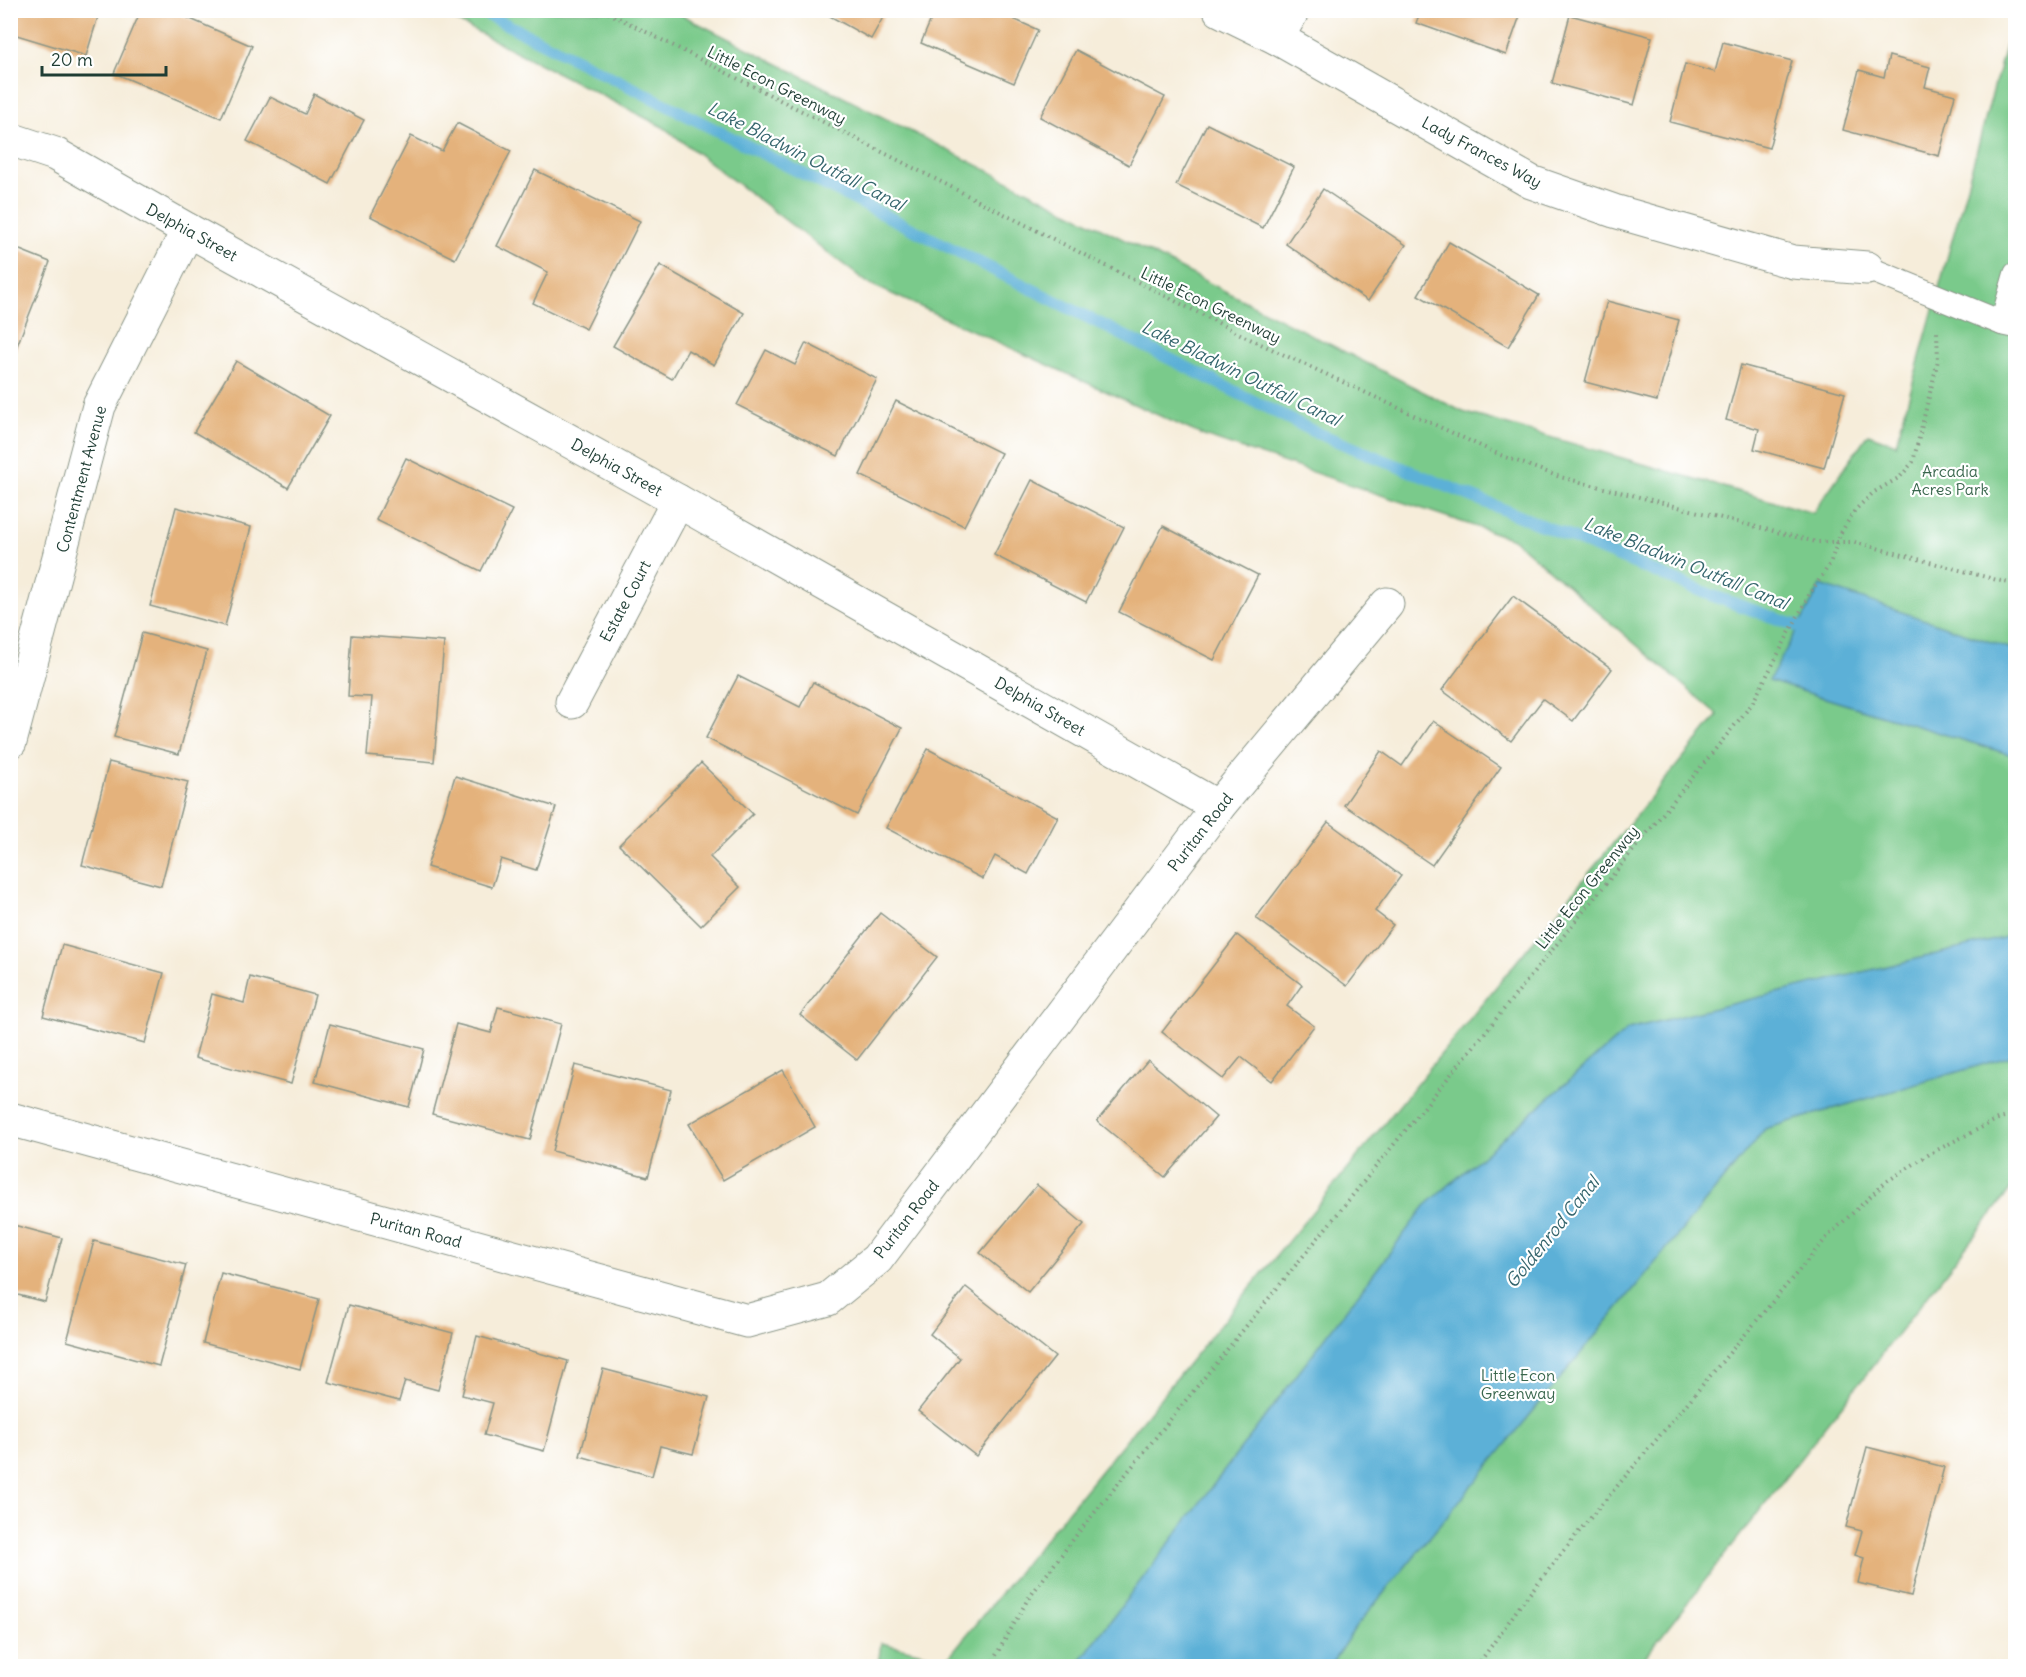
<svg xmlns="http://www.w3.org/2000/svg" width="2026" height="1677" font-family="Delius,sans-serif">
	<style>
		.green { fill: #7aca8b; stroke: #4c8460; stroke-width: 1.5 }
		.water { fill: #5bb0d7; stroke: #3d7686; stroke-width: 1.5 }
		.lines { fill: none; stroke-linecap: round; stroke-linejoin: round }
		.stream { stroke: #5bb0d7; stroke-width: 12 }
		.building { fill: #e4b27b }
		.service-casing { stroke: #8a9587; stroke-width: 26 }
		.minor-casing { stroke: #8a9587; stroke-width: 35 }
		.path { stroke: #8a9587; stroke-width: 4; stroke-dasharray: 1.5 4.5; stroke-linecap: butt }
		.service { stroke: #fff; stroke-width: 24 }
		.minor { stroke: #fff; stroke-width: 33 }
		.labels { text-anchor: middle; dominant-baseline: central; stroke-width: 4.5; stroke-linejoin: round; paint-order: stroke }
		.street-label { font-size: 16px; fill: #1f3d34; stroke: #fff }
		.park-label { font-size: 16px; fill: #3a674e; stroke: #fff }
		.water-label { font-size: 18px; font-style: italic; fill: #34656d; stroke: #fff }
	</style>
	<rect width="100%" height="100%" fill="#fff"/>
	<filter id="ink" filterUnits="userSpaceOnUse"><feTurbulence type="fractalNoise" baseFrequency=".0167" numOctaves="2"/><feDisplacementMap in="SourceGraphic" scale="12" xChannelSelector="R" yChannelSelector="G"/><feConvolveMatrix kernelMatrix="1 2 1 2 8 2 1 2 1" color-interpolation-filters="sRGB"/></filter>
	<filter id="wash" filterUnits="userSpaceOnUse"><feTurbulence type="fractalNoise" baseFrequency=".008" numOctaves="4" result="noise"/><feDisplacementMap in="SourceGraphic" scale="24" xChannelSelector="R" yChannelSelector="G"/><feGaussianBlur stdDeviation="1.35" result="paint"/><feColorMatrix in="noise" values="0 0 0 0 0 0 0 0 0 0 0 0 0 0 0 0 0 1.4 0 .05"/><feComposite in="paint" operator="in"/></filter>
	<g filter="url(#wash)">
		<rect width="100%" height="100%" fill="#f6edda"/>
		<!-- green -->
		<polygon class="green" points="437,11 674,11 1463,412 1813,513 1868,434 1896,444 2015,11 2015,1184 1638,1666 878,1666 881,1643 947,1659 1718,715 1513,539 1204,436 868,283 663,127"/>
		<!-- water -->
		<g class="water">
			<polygon points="1821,585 2015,650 2015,756 1769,681"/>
			<polygon points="2015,935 2015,1055 1765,1129 1355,1628 1330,1666 1076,1666 1425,1206 1628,1029"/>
		</g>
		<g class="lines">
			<!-- stream -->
			<polyline class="stream" points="478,10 1315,432 1716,597 1814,632"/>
		</g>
		<g id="blocks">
			<!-- building -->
			<g class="building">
				<polygon points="10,10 100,10 86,56 10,33"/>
				<polygon points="141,10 170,10 252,46 221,118 114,73"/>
				<polygon points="819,10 887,10 871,39"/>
				<polygon points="935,10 993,10 1038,30 1014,83 921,43"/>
				<polygon points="1421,10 1522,10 1506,55 1416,23"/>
				<polygon points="1570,15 1652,37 1634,105 1552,83"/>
				<polygon points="1723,42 1792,61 1769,148 1670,122 1685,64 1715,72"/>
				<polygon points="1076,50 1165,97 1129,165 1040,117"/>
				<polygon points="1889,56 1930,67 1925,87 1955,95 1939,156 1843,130 1859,70 1884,77"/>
				<polygon points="314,94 364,120 330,184 247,141 270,97 305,114"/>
				<polygon points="457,123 511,151 455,259 370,216 411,136 442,151"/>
				<polygon points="1207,124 1294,167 1263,228 1176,185"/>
				<polygon points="535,170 640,221 586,329 533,303 548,272 497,246"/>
				<polygon points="1323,189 1406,245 1368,301 1286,244"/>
				<polygon points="1449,242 1539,295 1508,347 1418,295"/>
				<polygon points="10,246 50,262 11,361 10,361"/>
				<polygon points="660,265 744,313 714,365 688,350 672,379 613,346"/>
				<polygon points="1607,301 1679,320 1657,401 1585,382"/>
				<polygon points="806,343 877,379 838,456 737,405 766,350 795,365"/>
				<polygon points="236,361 330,416 288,488 194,432"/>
				<polygon points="1741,365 1845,393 1824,468 1754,449 1759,429 1726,420"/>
				<polygon points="896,401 1001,453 964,526 860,475"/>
				<polygon points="406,458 512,510 481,571 376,520"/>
				<polygon points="1032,480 1124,527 1086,602 994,555"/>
				<polygon points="176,507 251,527 225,626 150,606"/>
				<polygon points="1163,526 1258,575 1214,660 1119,612"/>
				<polygon points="1513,596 1612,669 1573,721 1543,699 1511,741 1442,690"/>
				<polygon points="142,633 207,651 179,754 114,737"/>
				<polygon points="352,635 444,642 434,762 367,756 372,697 348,696"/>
				<polygon points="738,676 800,707 813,682 902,728 857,815 706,738"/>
				<polygon points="1433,721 1501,767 1432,865 1344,805 1381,751 1402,766"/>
				<polygon points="928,749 1058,817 1028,874 995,856 983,879 886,828"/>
				<polygon points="109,762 188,782 161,886 82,865"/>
				<polygon points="701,763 753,814 710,857 740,887 701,926 619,845"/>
				<polygon points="455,776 556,807 536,870 501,859 492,887 427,867"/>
				<polygon points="1328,822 1401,876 1375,911 1393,925 1347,986 1256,918"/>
				<polygon points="880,913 937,957 857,1060 800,1015"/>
				<polygon points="1237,935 1302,985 1287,1006 1314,1026 1272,1081 1241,1057 1223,1079 1162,1032"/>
				<polygon points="62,945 164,973 145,1043 43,1016"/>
				<polygon points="250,977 315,995 291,1084 195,1058 212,994 244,1003"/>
				<polygon points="498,1007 561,1024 530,1140 432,1114 456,1024 491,1033"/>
				<polygon points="330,1024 424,1049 409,1107 315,1082"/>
				<polygon points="1148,1060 1216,1117 1165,1177 1097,1121"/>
				<polygon points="575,1065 671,1090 648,1177 552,1151"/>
				<polygon points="783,1070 815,1127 723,1180 689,1124"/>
				<polygon points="1037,1185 1084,1224 1028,1292 980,1253"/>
				<polygon points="10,1224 62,1238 45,1302 14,1294 10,1305"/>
				<polygon points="94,1241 186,1265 159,1366 67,1341"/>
				<polygon points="221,1273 319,1299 300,1369 203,1343"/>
				<polygon points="966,1287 1055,1357 976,1456 918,1411 960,1358 930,1334"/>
				<polygon points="349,1305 453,1333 438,1390 405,1381 399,1401 328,1382"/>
				<polygon points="477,1336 568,1361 544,1451 484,1435 493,1403 462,1395"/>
				<polygon points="603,1369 709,1397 693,1454 660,1446 652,1476 580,1456"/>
				<polygon points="1867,1447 1944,1467 1911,1596 1858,1583 1864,1558 1855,1555 1862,1531 1846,1527"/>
			</g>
		</g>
	</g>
	<g filter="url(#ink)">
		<use href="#blocks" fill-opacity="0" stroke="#8a9587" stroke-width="1.5"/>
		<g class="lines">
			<!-- service casing -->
			<g class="service-casing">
				<g id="service">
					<polyline points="1867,268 2002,323 2016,326"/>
					<polyline points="2002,323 2016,274"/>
				</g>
			</g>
			<!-- minor casing -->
			<g class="minor-casing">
				<g id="minor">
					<polyline points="1220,10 1277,38 1531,182 1614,211 1793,262 1867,268"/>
					<polyline points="1277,38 1293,10"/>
					<polyline points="10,139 55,154 188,230 678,501 1218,807"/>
					<polyline points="572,702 678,501"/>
					<polyline points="10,742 99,406 188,230"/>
					<polyline points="10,1119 747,1321 828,1299 877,1259 1218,807 1387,604"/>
				</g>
			</g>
			<!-- path -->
			<g class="path">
				<polyline points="603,10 1250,339 1500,455 1560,477 1600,487 1816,542 1854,542 2016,585"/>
				<polyline points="990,1666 1028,1599 1078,1533 1752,704 1810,593 1830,564 1840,534 1855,510 1874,492 1900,477 1913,462 1938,360 1937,332"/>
				<polyline points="1477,1666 1522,1603 1581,1529 1828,1236 1886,1182 1931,1153 2000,1118 2016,1114"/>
			</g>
			<!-- service -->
			<use href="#service" class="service"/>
			<!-- minor -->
			<use href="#minor" class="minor"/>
		</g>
	</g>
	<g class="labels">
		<!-- street labels -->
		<g class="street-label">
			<text transform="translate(777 85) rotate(27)">Little Econ Greenway</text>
			<text transform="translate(1482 152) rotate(28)">Lady Frances Way</text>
			<text transform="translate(192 232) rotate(29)">Delphia Street</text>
			<text transform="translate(1211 305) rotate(26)">Little Econ Greenway</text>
			<text transform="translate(617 467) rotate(29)">Delphia Street</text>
			<text transform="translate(81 479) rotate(-75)">Contentment Avenue</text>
			<text transform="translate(625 601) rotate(-62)">Estate Court</text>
			<text transform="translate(1040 706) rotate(30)">Delphia Street</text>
			<text transform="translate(1200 832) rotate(-52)">Puritan Road</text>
			<text transform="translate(1587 887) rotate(-51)">Little Econ Greenway</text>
			<text transform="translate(906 1219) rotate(-52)">Puritan Road</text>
			<text transform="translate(416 1230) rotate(15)">Puritan Road</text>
		</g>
		<!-- park labels -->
		<g class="park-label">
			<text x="1950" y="471">Arcadia<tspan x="1950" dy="18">Acres Park</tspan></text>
			<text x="1518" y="1375">Little Econ<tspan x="1518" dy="18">Greenway</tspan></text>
		</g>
		<!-- water labels -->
		<g class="water-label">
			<text transform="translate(806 156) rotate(27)">Lake Bladwin Outfall Canal</text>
			<text transform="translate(1241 373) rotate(26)">Lake Bladwin Outfall Canal</text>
			<text transform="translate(1686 563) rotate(22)">Lake Bladwin Outfall Canal</text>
			<text transform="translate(1552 1232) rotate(-51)">Goldenrod Canal</text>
		</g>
	</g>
	<!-- margin -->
	<rect width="2026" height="1677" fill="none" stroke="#fff" stroke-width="36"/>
	<!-- scale -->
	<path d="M42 66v9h124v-9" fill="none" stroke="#1f3d34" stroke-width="3"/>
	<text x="51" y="66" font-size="18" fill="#1f3d34" stroke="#ffffff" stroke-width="4.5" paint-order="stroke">20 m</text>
</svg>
